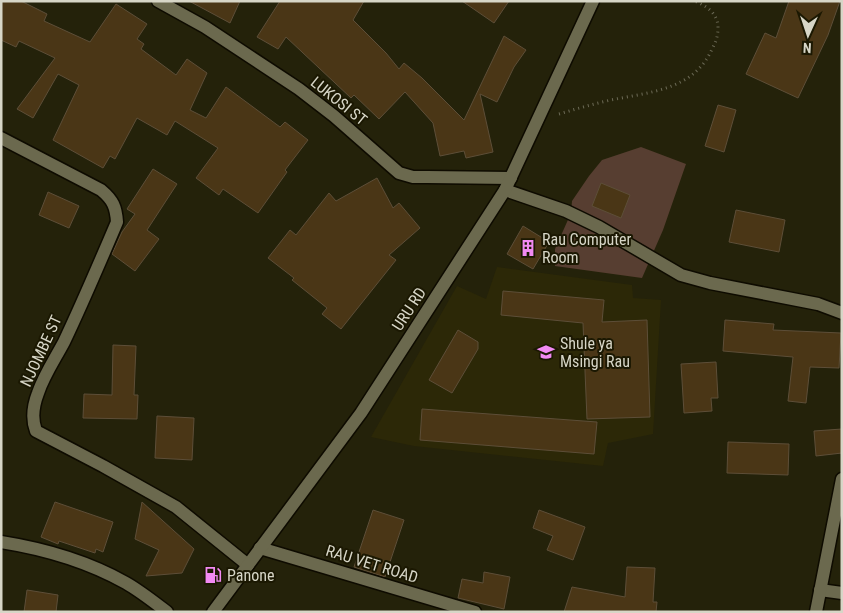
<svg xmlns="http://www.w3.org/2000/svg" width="843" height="613" font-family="'Roboto Condensed',sans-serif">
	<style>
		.built { fill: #2c2807 }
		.green { fill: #573e31 }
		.building { fill: #4a3616; stroke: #5d4e38 }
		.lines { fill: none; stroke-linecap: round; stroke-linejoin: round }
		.street-casing { stroke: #0e0b00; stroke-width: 15 }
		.secondary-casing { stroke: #0e0b00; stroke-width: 15 }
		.path { stroke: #6c6a56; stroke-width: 3; stroke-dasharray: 1 4; stroke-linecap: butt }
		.street { stroke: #6b694e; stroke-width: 12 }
		.secondary { stroke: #6b694e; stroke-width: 12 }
		.labels { text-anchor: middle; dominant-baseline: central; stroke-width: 4; stroke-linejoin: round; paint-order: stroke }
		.street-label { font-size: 16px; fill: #d7d6c7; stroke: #1b1802 }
		.poi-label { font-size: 16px; fill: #d7d6c7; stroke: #1b1802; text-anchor: start }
	</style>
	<rect width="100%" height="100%" fill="#24220a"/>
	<!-- built -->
	<polygon class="built" points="497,267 632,285 633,298 661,300 653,434 608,443 603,466 414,446 371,437 457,286 486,299"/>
	<!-- green -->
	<polygon class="green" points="641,147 686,164 663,230 642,278 555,266 555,249 571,213 572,201 589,176 602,160"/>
	<!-- building -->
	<g class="building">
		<polygon points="1,1 21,1 47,14 44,21 90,42 116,4 147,24 137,39 144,44 141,49 176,75 187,59 207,73 190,110 206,118 226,87 280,127 285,122 308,140 285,170 287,172 258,213 223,189 219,195 196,178 218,148 175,121 167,135 137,118 115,159 110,156 103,168 53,140 79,85 58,74 33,118 17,109 55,58 19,41 16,47 1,40"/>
		<polygon points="189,1 240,1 230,23"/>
		<polygon points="280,1 364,1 353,20 386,53 399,69 404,63 422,78 464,120 504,36 526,50 514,67 497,102 480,94 493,152 466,158 464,151 440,156 433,123 405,92 379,119 354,95 351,98 286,37 278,49 257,37"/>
		<polygon points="462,1 509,1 494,23"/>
		<polygon points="789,1 840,1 828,35 798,98 746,74 765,33 776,38"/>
		<polygon points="718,105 736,110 724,152 705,146"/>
		<polygon points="153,169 177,184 147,230 159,239 135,271 112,254 122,232 135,214 127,209"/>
		<polygon points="377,178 393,208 399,203 420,228 389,255 396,260 341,329 322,314 327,308 292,280 294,278 268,258 290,230 296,235 329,193 336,201"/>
		<polygon points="601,183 630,195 621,218 592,206"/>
		<polygon points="48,192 79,206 69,228 39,215"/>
		<polygon points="736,210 785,220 779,252 729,242"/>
		<polygon points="523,226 549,242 533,269 507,254"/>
		<polygon points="503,291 604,300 602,322 647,320 650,417 587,419 583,323 501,315"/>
		<polygon points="725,320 774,324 773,330 841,333 839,368 810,367 806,403 788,401 793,357 723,351"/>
		<polygon points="458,330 478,342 478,349 452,393 429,380"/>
		<polygon points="113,345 136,346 134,395 138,395 137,419 83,418 84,394 112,395"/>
		<polygon points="716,362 718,398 711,398 712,411 684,413 681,364"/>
		<polygon points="422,409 597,422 594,454 420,440"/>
		<polygon points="157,416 194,418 192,460 155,458"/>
		<polygon points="842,429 842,453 816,456 814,431"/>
		<polygon points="728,442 789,444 788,475 727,473"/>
		<polygon points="55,502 113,522 103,552 96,549 95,553 59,541 58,544 41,537"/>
		<polygon points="142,502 194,549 182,573 146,576 159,550 135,539"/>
		<polygon points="373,510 404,520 385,577 354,567"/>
		<polygon points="539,510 585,527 573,560 547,550 553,536 533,528"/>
		<polygon points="627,567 655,568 653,602 657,602 656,612 564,612 572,587 625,597"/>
		<polygon points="484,572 510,577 504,609 458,598 462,579 483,583"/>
		<polygon points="27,590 58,595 56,612 24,612"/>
	</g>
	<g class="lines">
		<!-- street casing -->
		<g class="street-casing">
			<g id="street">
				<polyline points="158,1 205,27 299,89 334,116 399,173 413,177 427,177 511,178"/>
				<path d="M 1,138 L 101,190 C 113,200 116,207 117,222 C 100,262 83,302 64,342 C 55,359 44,375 38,393 C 33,406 31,418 36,431 L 103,466 L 176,507 L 248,565"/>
				<polyline points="505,190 566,211 599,227 681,275 710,283 818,304 842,313"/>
				<path d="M 1,542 C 45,549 87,561 126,583 C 140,591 154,602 167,612"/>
				<polyline points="260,548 475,612"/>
				<polyline points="820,590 842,593"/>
				<polyline points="816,612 842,479"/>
			</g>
		</g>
		<!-- secondary casing -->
		<g class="secondary-casing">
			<polyline id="secondary" points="213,612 361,413 505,190 593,1"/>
		</g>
		<!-- path -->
		<path class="path" d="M 559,114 C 576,109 593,104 611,100 C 650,92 694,90 712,49 C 716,42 718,36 718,27 C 718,14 706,5 694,1"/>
		<!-- street -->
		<use href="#street" class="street"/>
		<!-- secondary -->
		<use href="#secondary" class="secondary"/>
	</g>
	<!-- icons -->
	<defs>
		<g id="building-bare" transform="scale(1.35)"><path d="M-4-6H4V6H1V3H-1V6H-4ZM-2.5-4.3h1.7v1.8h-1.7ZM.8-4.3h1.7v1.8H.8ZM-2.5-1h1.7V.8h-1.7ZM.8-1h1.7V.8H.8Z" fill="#f28af3" stroke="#1b1802" stroke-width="2.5" paint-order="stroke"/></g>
		<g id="school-bare" transform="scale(1.35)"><path d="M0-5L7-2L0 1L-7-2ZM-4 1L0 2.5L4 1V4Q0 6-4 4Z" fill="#f28af3" stroke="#1b1802" stroke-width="2.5" paint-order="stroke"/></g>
		<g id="fuel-bare" transform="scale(1.35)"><path d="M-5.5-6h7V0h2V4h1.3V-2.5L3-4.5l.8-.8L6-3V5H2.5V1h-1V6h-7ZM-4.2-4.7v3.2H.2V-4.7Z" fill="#f28af3" stroke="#1b1802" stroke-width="2.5" paint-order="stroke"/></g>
	</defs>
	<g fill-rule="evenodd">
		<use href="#building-bare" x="528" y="248"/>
		<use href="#school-bare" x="546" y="352"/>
		<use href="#fuel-bare" x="213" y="575"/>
	</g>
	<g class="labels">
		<!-- street labels -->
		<g class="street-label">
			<text transform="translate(339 101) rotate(39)">LUKOSI ST</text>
			<text transform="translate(409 309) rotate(-57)">URU RD</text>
			<text transform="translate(41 351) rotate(-65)">NJOMBE ST</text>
			<text transform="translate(372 564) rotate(17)">RAU VET ROAD</text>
		</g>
		<!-- poi labels -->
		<g class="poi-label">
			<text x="542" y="239">Rau Computer<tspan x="542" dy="18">Room</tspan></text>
			<text x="560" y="343">Shule ya<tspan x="560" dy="18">Msingi Rau</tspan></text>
			<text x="227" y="575">Panone</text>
		</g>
	</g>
	<!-- border -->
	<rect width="843" height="613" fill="none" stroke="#d7d6c7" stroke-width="5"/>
	<!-- north arrow -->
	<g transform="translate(808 35) rotate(183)" stroke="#1b1802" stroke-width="4" paint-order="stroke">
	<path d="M0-4L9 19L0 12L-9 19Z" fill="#d7d6c7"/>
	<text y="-8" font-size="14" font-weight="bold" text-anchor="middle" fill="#d7d6c7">N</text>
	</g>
</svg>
